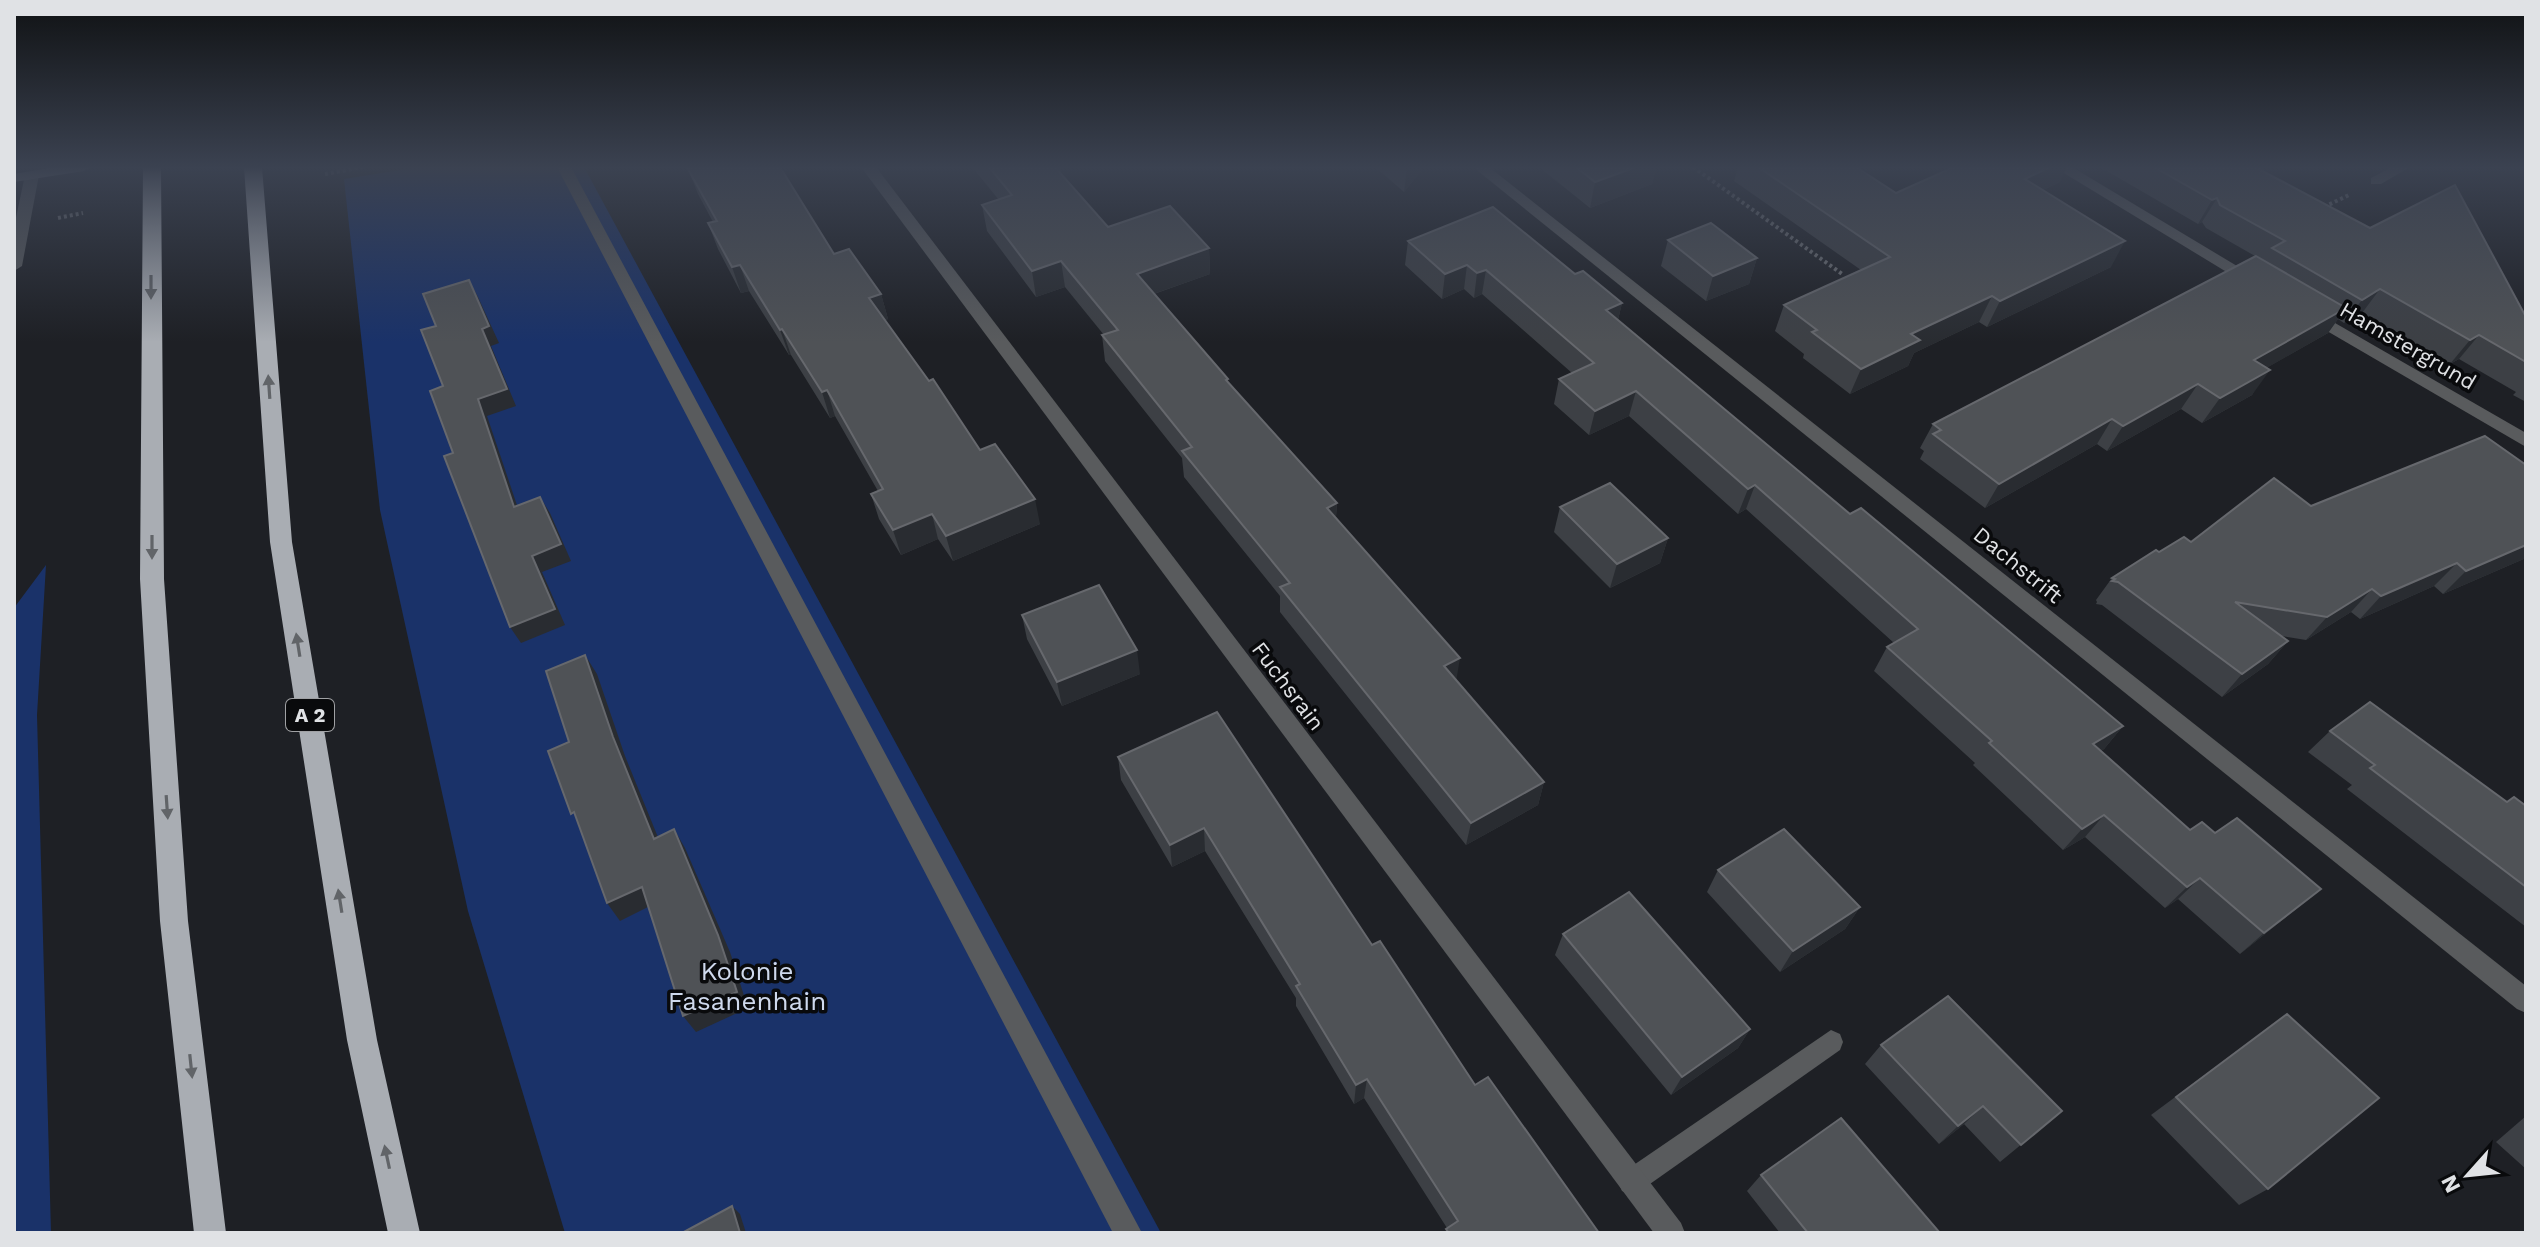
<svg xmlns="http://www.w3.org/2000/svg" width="2540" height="1247" font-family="'Work Sans',sans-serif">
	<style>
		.green { fill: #1a3269 }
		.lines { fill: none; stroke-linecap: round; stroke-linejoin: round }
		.path { stroke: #6e7074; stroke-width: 4; stroke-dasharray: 3 3; stroke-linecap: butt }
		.service { fill: #595b5d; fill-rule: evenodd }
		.minor { fill: #595b5d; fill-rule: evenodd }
		.secondary { fill: #797c80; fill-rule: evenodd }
		.motorway { fill: #a9adb3; fill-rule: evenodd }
		.wall { fill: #3d4045 }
		.shaded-wall { fill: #292c31 }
		.building { fill: #4f5256; stroke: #66686d; stroke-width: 2 }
		.oneway { fill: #616468 }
		.labels { text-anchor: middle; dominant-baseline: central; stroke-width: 7; stroke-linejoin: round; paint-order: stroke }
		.shield { fill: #090a0c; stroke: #a0a1a4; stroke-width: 2 }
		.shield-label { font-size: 20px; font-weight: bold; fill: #e0e2e5 }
		.street-label { font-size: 22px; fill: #e0e2e5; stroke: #090a0c }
		.near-park-label { font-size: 26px; fill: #cfd9ed; stroke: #090a0c }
	</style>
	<rect width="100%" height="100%" fill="#1e2025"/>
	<!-- green -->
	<g class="green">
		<polygon points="419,167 584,167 1161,1233 565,1233 468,911 380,510 344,179"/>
		<polygon points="46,565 37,715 51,1233 14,1233 14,608"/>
	</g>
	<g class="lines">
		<!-- path -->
		<g class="path">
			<polyline points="1693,167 1842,274"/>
			<polyline points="325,174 363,167"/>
			<polyline points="2324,207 2351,194"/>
			<polyline points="58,218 83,213"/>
		</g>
		<!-- service -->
		<g class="service">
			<polygon points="557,167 571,167 1142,1233 1113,1233"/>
			<polygon points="2392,167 2410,167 2381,184 2371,184 2371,178"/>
			<polygon points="32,171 39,175 22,266 14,271 14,227 25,175"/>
			<polygon points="1831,1030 1840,1034 1843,1042 1840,1050 1640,1191 1631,1195 1622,1191 1618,1182 1622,1173"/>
		</g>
		<!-- minor -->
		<g class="minor">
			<polygon points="861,167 876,167 1681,1223 1685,1233 1654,1233"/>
			<polygon points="1473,167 1489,167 2526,986 2526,1013 2517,1009"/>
			<polygon points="2054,167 2072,167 2262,281 2260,285 2248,285"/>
			<polygon points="2309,308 2526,433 2526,447 2303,317 2301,313 2303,309"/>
		</g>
		<!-- secondary -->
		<polygon class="secondary" points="55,167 91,167 84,171 14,182 14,174"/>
		<!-- motorway -->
		<g class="motorway">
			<polygon points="143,167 161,167 164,579 188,921 226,1233 194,1233 160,921 140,579"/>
			<polygon points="244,167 262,167 292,542 377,1040 420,1233 388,1233 347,1040 270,542"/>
		</g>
	</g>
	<!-- wall -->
	<g class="wall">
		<polygon points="972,167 1061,167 1061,173 1060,173 1108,227 1209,248 1210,274 1154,294 1228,379 1228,383 1337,503 1336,517 1456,680 1544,782 1538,805 1466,845 1280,612 1280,596 1184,477 1182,458 1105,361 1102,335 1104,335 1065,287 1036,297 987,231 982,205 999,200"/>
		<polygon points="1375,167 1424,167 1404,192"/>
		<polygon points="1539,167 1656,167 1652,184 1590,208"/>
		<polygon points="1738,167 1856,167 1896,193 2060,182 2043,190 2111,267 1987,327 1979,322 1914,353 1908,366 1850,394 1803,358 1804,354 1775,331 1784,305 1861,270 1734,181"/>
		<polygon points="2100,167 2266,167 2260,170 2526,317 2526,402 2513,395 2516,392 2459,359 2450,364 2362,313 2344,323 2338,319 2328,333 2266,368 2252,395 2202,423 2181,409 2107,451 2097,444 1985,508 1920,459 1924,451 1920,448 1933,424 2255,256 2206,228 2202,222 2198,224"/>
		<polygon points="688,169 834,254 881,294 888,319 885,320 980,450 1040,524 953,561 938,539 901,555 879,519 871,494 878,491 835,416 830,418 791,355 789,355 749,291 741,293 718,249 708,223 713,222 698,194"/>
		<polygon points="1668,240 1757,258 1749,284 1706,301 1661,266"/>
		<polygon points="1408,241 1575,274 1622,303 1618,320 1850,514 2123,726 2104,749 2101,751 2190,830 2296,909 2240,954 2178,899 2165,908 2085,837 2063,850 1973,765 1975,763 1874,671 1887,647 1894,643 1746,509 1738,514 1629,416 1589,435 1554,404 1559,379 1572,373 1482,294 1474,298 1464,289 1442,299 1405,265"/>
		<polygon points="2526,465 2526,558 2443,594 2434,586 2360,619 2351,612 2306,640 2281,636 2288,641 2268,664 2222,697 2102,605 2096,604 2097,602 2096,600 2112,578 2159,552 2311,506"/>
		<polygon points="1560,507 1668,538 1660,563 1610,588 1554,532"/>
		<polygon points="1022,615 1140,674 1062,706 1027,639"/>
		<polygon points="2330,731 2507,802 2526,806 2526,927 2347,789 2352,785 2308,752"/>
		<polygon points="1118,757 1372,945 1475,1085 1599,1233 1445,1233 1447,1228 1364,1098 1354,1104 1296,1006 1296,998 1205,851 1172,867 1121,780"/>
		<polygon points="1718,870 1860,907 1845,929 1780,972 1707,892"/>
		<polygon points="1563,934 1750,1029 1738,1048 1671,1095 1555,955"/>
		<polygon points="2287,1014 2268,1189 2239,1205 2151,1115"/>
		<polygon points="1881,1045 2062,1111 2000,1162 1964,1124 1939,1144 1865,1064"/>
		<polygon points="2526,1116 2526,1169 2496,1142"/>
		<polygon points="1761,1175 1940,1233 1780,1233 1747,1191"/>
	</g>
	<!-- shaded-wall -->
	<g class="shaded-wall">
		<polygon points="1407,167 1424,167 1404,192"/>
		<polygon points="1636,167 1656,167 1652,184 1590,208 1595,182"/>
		<polygon points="2050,167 2067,167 2060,182 2013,204 2025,179"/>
		<polygon points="2217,198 2202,222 2198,224 2212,200"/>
		<polygon points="2125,241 2111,267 1987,327 2000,301"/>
		<polygon points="1209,248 1210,274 1139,299 1137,274"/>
		<polygon points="1757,258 1749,284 1706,301 1713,276"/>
		<polygon points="1061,261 1065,287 1036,297 1032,271"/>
		<polygon points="740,265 749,291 741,293 732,267"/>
		<polygon points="1467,265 1464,289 1442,299 1445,274"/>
		<polygon points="1486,270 1482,294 1474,298 1477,273"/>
		<polygon points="469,280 478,297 499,343 491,346 516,406 487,416 523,523 514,507 478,399"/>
		<polygon points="2380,289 2362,313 2344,323 2362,300"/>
		<polygon points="881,294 888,319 876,324 869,298"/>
		<polygon points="1992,296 1979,322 1914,353 1908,366 1850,394 1861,369 1911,334"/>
		<polygon points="1622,303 1616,328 1606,310"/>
		<polygon points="2346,308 2328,333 2237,385 2254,360"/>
		<polygon points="782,329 791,355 789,355 780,330"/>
		<polygon points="2479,335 2459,359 2450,364 2470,340"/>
		<polygon points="2270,370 2252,395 2202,423 2220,398"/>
		<polygon points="2198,384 2181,409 2107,451 2123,426"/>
		<polygon points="827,390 835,416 830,418 822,392"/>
		<polygon points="1636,391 1629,416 1589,435 1595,411"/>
		<polygon points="2112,419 2097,444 1985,508 1999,484"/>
		<polygon points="1755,485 1746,509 1738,514 1748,489"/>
		<polygon points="540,497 550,513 571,561 542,572 565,625 521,643 510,627"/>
		<polygon points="1035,499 1040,524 953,561 946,536"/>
		<polygon points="1337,503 1335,529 1327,508"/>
		<polygon points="932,514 938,539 901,555 893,530"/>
		<polygon points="1668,538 1660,563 1610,588 1617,564"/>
		<polygon points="2526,545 2526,558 2443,594 2466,571"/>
		<polygon points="2457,563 2434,586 2360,619 2381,596"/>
		<polygon points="2372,589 2351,612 2306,640 2327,617"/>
		<polygon points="2288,641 2268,664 2222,697 2242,674"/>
		<polygon points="1137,650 1140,674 1062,706 1057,682"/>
		<polygon points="585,655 597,674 625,756 666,857 654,839 613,737"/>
		<polygon points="1460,658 1456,682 1444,666"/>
		<polygon points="2123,726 2104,749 2075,767 2093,744"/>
		<polygon points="1544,782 1538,805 1466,845 1471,823"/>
		<polygon points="2104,815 2085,837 2063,850 2082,829"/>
		<polygon points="1204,828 1205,851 1172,867 1170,845"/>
		<polygon points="674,829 685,848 730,952 748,1008 696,1032 683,1016"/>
		<polygon points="2200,878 2178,899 2165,908 2187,887"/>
		<polygon points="642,887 654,904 620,921 607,903"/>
		<polygon points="2321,889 2296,909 2240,954 2264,933"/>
		<polygon points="1860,907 1845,929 1780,972 1793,951"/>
		<polygon points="1750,1029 1738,1048 1671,1095 1682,1077"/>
		<polygon points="1367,1079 1364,1098 1354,1104 1356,1085"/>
		<polygon points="1983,1106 1964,1124 1939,1144 1958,1126"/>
		<polygon points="732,1206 740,1214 746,1233 740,1233"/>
	</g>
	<!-- building -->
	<g class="building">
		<polygon points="694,167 780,167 834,254 849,249 881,294 869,298 929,381 933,379 980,450 995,444 1035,499 946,536 932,514 893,530 871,494 883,489 827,390 822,392 782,329 780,330 740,265 732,267 708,223 717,221 688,169"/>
		<polygon points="989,167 1055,167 1108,227 1170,206 1209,248 1137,274 1228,379 1226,380 1337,503 1327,508 1460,658 1444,666 1544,782 1471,823 1280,587 1290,583 1182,451 1192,447 1102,335 1118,330 1061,261 1032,271 982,205 1012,195"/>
		<polygon points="1576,167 1636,167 1595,182"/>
		<polygon points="1758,167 1856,167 1896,193 1954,167 2050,167 2025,179 2125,241 2000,301 1992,296 1911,334 1920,340 1861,369 1812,332 1817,330 1784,305 1890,257"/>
		<polygon points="2154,167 2255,167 2370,228 2455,185 2526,317 2526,362 2479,335 2470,340 2380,289 2362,300 2272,248 2285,241 2220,205 2217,198 2212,200"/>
		<polygon points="1493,207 1575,274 1583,271 1622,303 1606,310 1850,514 1861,508 2123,726 2093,744 2190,830 2202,822 2215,833 2237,818 2321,889 2264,933 2200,878 2187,887 2104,815 2082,829 1989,743 1992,741 1887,647 1918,629 1755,485 1748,489 1636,391 1595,411 1559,379 1594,363 1486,270 1477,273 1467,265 1445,274 1408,241"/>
		<polygon points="1711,223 1757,258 1713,276 1668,240"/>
		<polygon points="2256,256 2346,308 2254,360 2270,370 2220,398 2198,384 2123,426 2112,419 1999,484 1933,434 1941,430 1933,424"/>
		<polygon points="469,280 489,326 482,329 507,389 478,399 514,507 540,497 561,544 532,556 555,609 510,627 444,456 453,453 430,391 443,386 421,330 436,326 423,294"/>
		<polygon points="2485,436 2526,465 2526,545 2466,571 2457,563 2381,596 2372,589 2327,617 2235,602 2288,641 2242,674 2118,582 2112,581 2115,579 2112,578 2156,550 2159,552 2184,537 2191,542 2274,478 2311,506"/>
		<polygon points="1610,483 1668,538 1617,564 1560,507"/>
		<polygon points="1099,585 1137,650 1057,682 1022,615"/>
		<polygon points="585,655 613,737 654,839 674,829 718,935 737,992 683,1016 642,887 607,903 574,812 571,814 548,751 569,742 546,671"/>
		<polygon points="2370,702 2507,802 2514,797 2526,806 2526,887 2370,768 2375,765 2330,731"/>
		<polygon points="1217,712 1372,945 1380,941 1475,1085 1488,1077 1599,1233 1449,1233 1446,1229 1458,1221 1367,1079 1356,1085 1296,986 1300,984 1204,828 1170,845 1118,757"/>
		<polygon points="1784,829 1860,907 1793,951 1718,870"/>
		<polygon points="1629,892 1750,1029 1682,1077 1563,934"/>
		<polygon points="1948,996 2062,1111 2021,1145 1983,1106 1958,1126 1881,1045"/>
		<polygon points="2287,1014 2379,1098 2268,1189 2176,1097"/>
		<polygon points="1841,1118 1940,1233 1808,1233 1761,1175"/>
		<polygon points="732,1206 740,1233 682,1233"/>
	</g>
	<!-- one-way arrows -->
	<defs><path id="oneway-solid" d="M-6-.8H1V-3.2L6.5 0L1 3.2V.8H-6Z" transform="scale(2)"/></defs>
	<g class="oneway">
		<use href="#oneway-solid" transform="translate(151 287) rotate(90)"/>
		<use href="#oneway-solid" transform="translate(269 387) rotate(-94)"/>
		<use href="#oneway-solid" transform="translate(152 547) rotate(90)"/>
		<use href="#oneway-solid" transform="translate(298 645) rotate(-99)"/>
		<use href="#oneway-solid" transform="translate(167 807) rotate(86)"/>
		<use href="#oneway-solid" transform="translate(340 901) rotate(-99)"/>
		<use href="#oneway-solid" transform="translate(191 1066) rotate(84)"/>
		<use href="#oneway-solid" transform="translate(387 1157) rotate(-102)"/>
	</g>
	<!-- sky -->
	<linearGradient id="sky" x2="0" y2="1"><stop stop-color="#101214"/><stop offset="0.49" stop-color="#3b4251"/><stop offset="1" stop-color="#3b4251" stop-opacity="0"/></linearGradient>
	<rect width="2540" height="342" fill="url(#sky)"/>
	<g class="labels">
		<!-- shield labels -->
		<rect class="shield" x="286" y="699" width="48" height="32" rx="6"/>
		<g class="shield-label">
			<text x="310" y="715">A 2</text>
		</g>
		<!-- street labels -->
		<g class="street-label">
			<text transform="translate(2408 346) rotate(30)">Hamstergrund</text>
			<text transform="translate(2018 565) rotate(39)">Dachstrift</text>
			<text transform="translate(1288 686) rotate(53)">Fuchsrain</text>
		</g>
		<!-- near-park labels -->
		<g class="near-park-label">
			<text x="747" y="971">Kolonie<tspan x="747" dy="30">Fasanenhain</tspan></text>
		</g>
	</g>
	<!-- border -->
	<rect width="2540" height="1247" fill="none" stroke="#e0e2e5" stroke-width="32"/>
	<!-- north arrow -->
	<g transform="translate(2468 1175) rotate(243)" stroke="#090a0c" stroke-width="6" paint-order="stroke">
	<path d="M0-6L14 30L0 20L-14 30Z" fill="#e0e2e5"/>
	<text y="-12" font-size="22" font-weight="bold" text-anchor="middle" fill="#e0e2e5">N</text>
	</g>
</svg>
